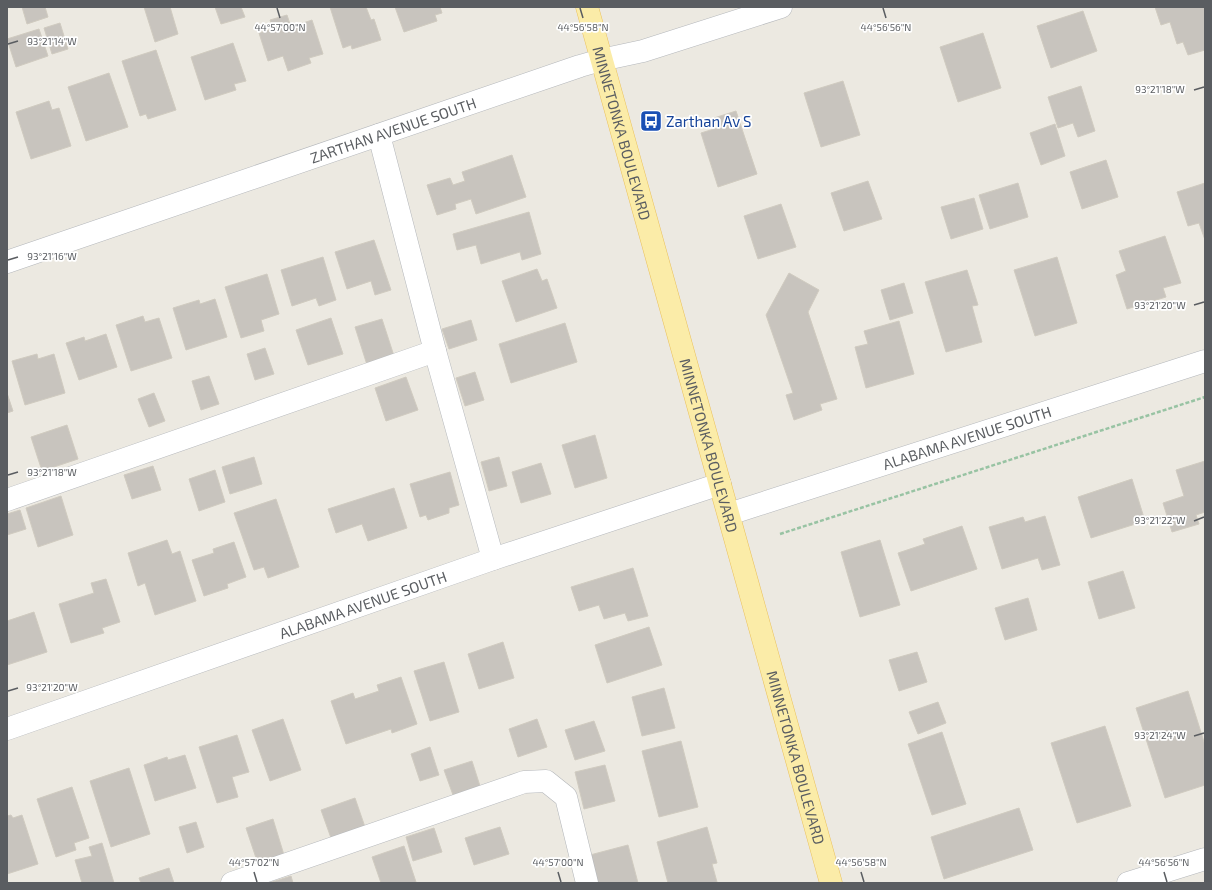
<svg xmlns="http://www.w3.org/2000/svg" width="1212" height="890" font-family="'Exo 2',sans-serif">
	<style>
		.building { fill: #c8c4be; stroke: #d0cbc0 }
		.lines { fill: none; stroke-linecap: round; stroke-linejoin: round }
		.minor-casing { stroke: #b4b7bb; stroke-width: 23 }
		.major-casing { stroke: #eac05c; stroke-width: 23 }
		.path { stroke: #98c3a3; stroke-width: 2.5; stroke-dasharray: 4 2; stroke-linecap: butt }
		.minor { stroke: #fff; stroke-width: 22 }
		.major { stroke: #fbeca8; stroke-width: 22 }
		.ticks { fill: none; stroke: #5a5d61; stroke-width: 1.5 }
		.labels { text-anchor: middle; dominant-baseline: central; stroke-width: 3.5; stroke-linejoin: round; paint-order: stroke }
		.transit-label { font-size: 15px; fill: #164399; stroke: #fff; text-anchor: start }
		.street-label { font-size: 15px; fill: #5a5d61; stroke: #fff }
		.ticks-label { font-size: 10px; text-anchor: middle; fill: #5a5d61; stroke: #fff; stroke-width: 3.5; stroke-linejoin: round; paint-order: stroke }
	</style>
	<rect width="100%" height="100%" fill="#ece9e1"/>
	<!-- building -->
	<g class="building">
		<polygon points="22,7 45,7 48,17 27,24"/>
		<polygon points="144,7 170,7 178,34 155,42"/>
		<polygon points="215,7 241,7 245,17 221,24"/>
		<polygon points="330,7 366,7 371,20 374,19 381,40 352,49 351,45 343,48"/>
		<polygon points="395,7 440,7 442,13 435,15 437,21 404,32"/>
		<polygon points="1155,7 1205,7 1205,50 1188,55 1183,42 1177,44 1170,22 1161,25"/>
		<polygon points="1083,11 1097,51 1051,68 1037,26"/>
		<polygon points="287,15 291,27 312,20 323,54 309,58 311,63 288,71 283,56 268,61 259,33 273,29 270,20"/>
		<polygon points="60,23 68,49 52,54 44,28"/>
		<polygon points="39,29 48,56 16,67 7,39"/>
		<polygon points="983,33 1001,88 958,102 940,47"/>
		<polygon points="233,43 246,81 234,84 236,90 205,100 191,57"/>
		<polygon points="156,50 176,110 148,119 146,114 140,116 122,61"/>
		<polygon points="109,73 128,127 86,141 68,87"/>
		<polygon points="843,81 860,135 821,147 804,93"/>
		<polygon points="1081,86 1095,131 1078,137 1073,123 1058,128 1048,97"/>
		<polygon points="49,101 52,110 59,108 71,146 31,159 16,112"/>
		<polygon points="736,111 757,174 718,187 701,133 717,128 714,118"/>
		<polygon points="1055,124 1065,156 1041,165 1030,133"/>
		<polygon points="512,155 526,197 476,214 471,199 455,204 456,209 437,215 427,185 450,178 453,185 465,181 462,172"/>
		<polygon points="1106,160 1118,197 1082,209 1070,172"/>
		<polygon points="868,181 882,219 844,231 831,193"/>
		<polygon points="1018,183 1028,217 990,229 979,195"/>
		<polygon points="1205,183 1205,240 1199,223 1188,226 1177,192"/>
		<polygon points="974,198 983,229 951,239 941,207"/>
		<polygon points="781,204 796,247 758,259 744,216"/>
		<polygon points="529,212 541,254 522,260 520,252 481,264 476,245 457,250 453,234"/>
		<polygon points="1165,236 1181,283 1163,288 1166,297 1127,309 1116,275 1126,271 1119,251"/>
		<polygon points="374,240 391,290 375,295 371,281 347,289 335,252"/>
		<polygon points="323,257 336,300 319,306 316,298 292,306 281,270"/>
		<polygon points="1057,257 1077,323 1035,336 1014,270"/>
		<polygon points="537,269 542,281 547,279 557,308 516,322 502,281"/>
		<polygon points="967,270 978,305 972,306 982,342 946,352 925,282"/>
		<polygon points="789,273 819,290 808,312 837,399 820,404 822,410 794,420 786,395 793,393 766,315"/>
		<polygon points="267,274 279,314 261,320 264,331 241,338 225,287"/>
		<polygon points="904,283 913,313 890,320 881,290"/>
		<polygon points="215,299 227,337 186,350 173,308 199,300 200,304"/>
		<polygon points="143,316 145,322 159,318 172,358 131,371 116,325"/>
		<polygon points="331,318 343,354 308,365 296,330"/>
		<polygon points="382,319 395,359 368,368 355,327"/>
		<polygon points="471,320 477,340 449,349 442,329"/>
		<polygon points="899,321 914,374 866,388 855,347 868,344 864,331"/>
		<polygon points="565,323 577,362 511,383 499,344"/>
		<polygon points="106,334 117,367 79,380 66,343 84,337 85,341"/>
		<polygon points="265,348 274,374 255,380 247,354"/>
		<polygon points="37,354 38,359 54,354 65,393 25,405 12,361"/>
		<polygon points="475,372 484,400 465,406 456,378"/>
		<polygon points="209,376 219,404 201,410 192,381"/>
		<polygon points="406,377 418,410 386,421 375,388"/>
		<polygon points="7,393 13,411 7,413"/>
		<polygon points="154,393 165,421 149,427 138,399"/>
		<polygon points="67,425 78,459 42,471 31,437"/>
		<polygon points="595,435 607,478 575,488 562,445"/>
		<polygon points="254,457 262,484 230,494 222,467"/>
		<polygon points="499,457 507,486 489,491 481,462"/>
		<polygon points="1205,461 1205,512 1196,515 1199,524 1172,532 1163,503 1184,496 1176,470"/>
		<polygon points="541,463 551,494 521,503 512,472"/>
		<polygon points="153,466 161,490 132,499 124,475"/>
		<polygon points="215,470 225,502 199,511 189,479"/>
		<polygon points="450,472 459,505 449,508 449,513 428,520 426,515 420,517 410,484"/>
		<polygon points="1132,479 1145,521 1091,538 1078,497"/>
		<polygon points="394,488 407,528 368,541 362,524 336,533 328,509"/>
		<polygon points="61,496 73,535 38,547 26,508"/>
		<polygon points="276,499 299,567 268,578 264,567 254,570 234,513"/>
		<polygon points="20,510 26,529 7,535 7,514"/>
		<polygon points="1045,516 1060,565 1042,570 1038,558 1002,569 989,527 1023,517 1025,522"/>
		<polygon points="962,526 977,569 911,591 898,553 925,544 923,539"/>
		<polygon points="167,540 172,554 180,551 196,601 155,615 145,583 138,586 128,553"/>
		<polygon points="880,540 900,605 860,617 841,552"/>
		<polygon points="234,542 246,577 227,584 228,588 204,596 192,560 214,553 213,549"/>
		<polygon points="633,568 648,616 628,621 625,613 604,619 599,605 579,611 571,587"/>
		<polygon points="1123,571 1135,608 1099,619 1088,582"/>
		<polygon points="106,579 120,622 102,628 104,633 71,643 59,604 94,593 91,583"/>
		<polygon points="1028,598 1037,630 1005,640 995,608"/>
		<polygon points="34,612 47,652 7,665 7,621"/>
		<polygon points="649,627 662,665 607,683 595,645"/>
		<polygon points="503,642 514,678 479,689 468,654"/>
		<polygon points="917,652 927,682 899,691 889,660"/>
		<polygon points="444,662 459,712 430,721 414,671"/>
		<polygon points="401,677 417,724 392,733 391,729 346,744 331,701 353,693 355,699 379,691 377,685"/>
		<polygon points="664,688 675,728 642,736 632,697"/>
		<polygon points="1188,691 1205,745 1205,785 1165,798 1136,708"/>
		<polygon points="938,702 946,723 918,734 909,712"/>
		<polygon points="283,719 301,770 270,781 252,730"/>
		<polygon points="537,719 547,747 518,757 509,729"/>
		<polygon points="594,721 605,751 575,760 565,730"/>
		<polygon points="1105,726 1131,806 1077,823 1051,743"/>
		<polygon points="942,732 966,804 932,815 908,744"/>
		<polygon points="237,735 249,772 232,777 238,797 217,803 199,747"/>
		<polygon points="681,741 698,807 659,817 642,751"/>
		<polygon points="430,747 439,775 420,781 411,754"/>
		<polygon points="185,755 196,788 155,801 144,765 167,757 168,760"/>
		<polygon points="472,761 480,786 453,795 444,770"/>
		<polygon points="605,765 615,801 584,809 575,772"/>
		<polygon points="129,768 150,834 111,847 90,781"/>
		<polygon points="72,787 89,838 74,843 76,850 56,857 37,799"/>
		<polygon points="355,798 365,827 331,838 321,810"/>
		<polygon points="1019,808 1033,850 944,879 931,837"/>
		<polygon points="11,815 13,818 22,815 38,864 7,874 7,816"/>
		<polygon points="273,819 284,855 258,864 246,828"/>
		<polygon points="196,822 204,847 187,853 179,827"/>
		<polygon points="500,827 509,854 474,865 465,838"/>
		<polygon points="707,827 717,863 712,864 717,882 712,883 668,883 657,842"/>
		<polygon points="434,828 442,852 413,861 406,837"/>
		<polygon points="102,843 114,883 82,883 75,860 92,856 89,847"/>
		<polygon points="628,845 638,883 598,883 590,855"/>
		<polygon points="404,846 416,882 412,883 381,883 372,857"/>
		<polygon points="169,868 174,883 141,883 139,878"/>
		<polygon points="291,876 293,883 269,883"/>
	</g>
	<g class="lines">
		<!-- minor casing -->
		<g class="minor-casing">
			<g id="minor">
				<path id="s1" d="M 7,262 L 580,66 L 601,60 L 643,51 L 781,7"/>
				<polyline points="435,351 493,559"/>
				<polyline points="7,500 435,351 379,135"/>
				<path id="s2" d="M 729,514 L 1205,361"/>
				<path id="s3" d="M 7,729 L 493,559 L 720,484"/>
				<polyline points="232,883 524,782 546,781 566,797 587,883"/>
				<polyline points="1128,883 1205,859"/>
			</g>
		</g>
		<!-- major casing -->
		<g class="major-casing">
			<g id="major">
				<path id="s4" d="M 587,7 L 831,883"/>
			</g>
		</g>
		<!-- path -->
		<polyline class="path" points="780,534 1205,397"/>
		<!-- minor -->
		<use href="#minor" class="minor"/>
		<!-- major -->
		<use href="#major" class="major"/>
	</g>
	<!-- ticks -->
	<path class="ticks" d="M 277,8 L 280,18M 580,8 L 583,18M 883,8 L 886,18M 8,44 L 18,41M 1194,90 L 1204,87M 8,260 L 18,257M 1194,305 L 1204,302M 8,475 L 18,472M 1194,521 L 1204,517M 8,691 L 18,688M 1194,736 L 1204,733M 254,872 L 257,882M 558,872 L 561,882M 861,872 L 864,882M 1164,872 L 1167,882"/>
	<!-- icons -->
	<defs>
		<g id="bus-square" transform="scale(1.15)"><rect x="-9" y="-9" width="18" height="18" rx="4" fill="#1a4fb4" stroke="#fff"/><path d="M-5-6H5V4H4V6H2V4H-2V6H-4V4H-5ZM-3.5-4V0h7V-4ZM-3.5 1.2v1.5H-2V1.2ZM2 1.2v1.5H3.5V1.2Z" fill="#fff"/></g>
	</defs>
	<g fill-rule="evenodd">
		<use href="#bus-square" x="651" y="121"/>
	</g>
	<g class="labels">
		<!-- transit labels -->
		<g class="transit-label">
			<text x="666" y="121">Zarthan Av S</text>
		</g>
		<!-- street labels -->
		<g class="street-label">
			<text stroke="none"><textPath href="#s1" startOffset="408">ZARTHAN AVENUE SOUTH</textPath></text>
			<text stroke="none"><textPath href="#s4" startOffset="131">MINNETONKA BOULEVARD</textPath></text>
			<text stroke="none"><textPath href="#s2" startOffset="250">ALABAMA AVENUE SOUTH</textPath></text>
			<text stroke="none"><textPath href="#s4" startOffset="455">MINNETONKA BOULEVARD</textPath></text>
			<text stroke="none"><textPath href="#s3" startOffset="377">ALABAMA AVENUE SOUTH</textPath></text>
			<text stroke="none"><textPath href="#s4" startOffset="779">MINNETONKA BOULEVARD</textPath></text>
		</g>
	</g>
	<g class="ticks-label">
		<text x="280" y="31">44°57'00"N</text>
		<text x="583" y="31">44°56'58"N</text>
		<text x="886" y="31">44°56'56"N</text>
		<text x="52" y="45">93°21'14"W</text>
		<text x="1160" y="93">93°21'18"W</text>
		<text x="52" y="260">93°21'16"W</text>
		<text x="1160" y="309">93°21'20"W</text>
		<text x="52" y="476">93°21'18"W</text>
		<text x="1160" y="524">93°21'22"W</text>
		<text x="52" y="691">93°21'20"W</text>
		<text x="1160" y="739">93°21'24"W</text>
		<text x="254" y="866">44°57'02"N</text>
		<text x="558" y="866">44°57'00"N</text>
		<text x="861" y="866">44°56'58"N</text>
		<text x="1164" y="866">44°56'56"N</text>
	</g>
	<!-- border -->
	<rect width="1212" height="890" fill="none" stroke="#5a5d61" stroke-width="16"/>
</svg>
